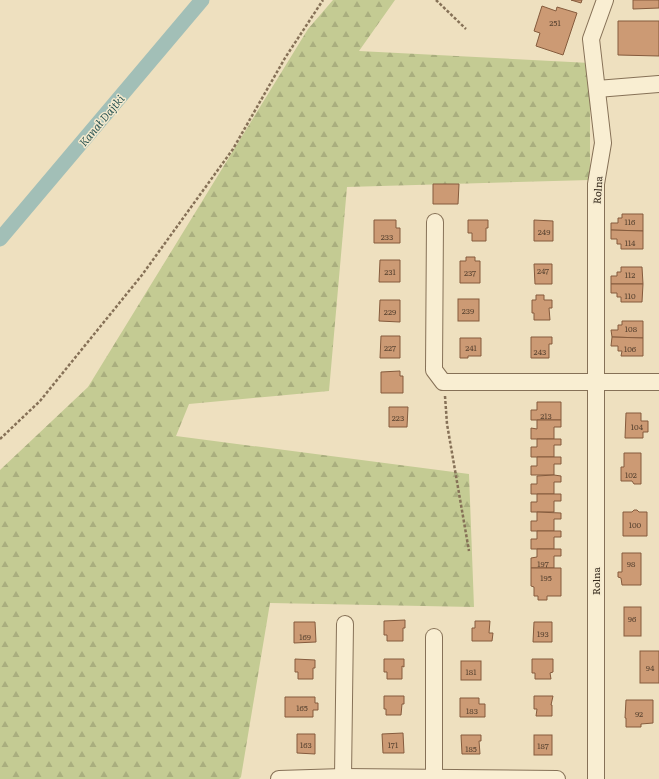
<svg xmlns="http://www.w3.org/2000/svg" width="659" height="779" font-family="Literata,serif">
	<style>
		.forest { fill: url(#forest-firs) }
		.lines { fill: none; stroke-linecap: round; stroke-linejoin: round }
		.canal { stroke: #a2bfb7; stroke-width: 15 }
		.building { fill: #cc9a74; stroke: #855b3d }
		.minor-casing { stroke: #867157; stroke-width: 18 }
		.path { stroke: #867157; stroke-width: 2.5; stroke-dasharray: 3 2; stroke-linecap: butt }
		.minor { stroke: #f9eed2; stroke-width: 16 }
		.labels { text-anchor: middle; dominant-baseline: central; stroke-width: 3; stroke-linejoin: round; paint-order: stroke }
		.number-label { font-size: 8px; fill: #5b4532 }
		.street-label { font-size: 10px; fill: #35291c; stroke: #f5eace }
		.water-label { font-size: 11px; font-style: italic; fill: #2b5553; stroke: #f5eace }
	</style>
	<defs>
		<pattern id="forest-firs" width="22" height="20" patternUnits="userSpaceOnUse"><rect width="22" height="20" fill="#c4cb93"/><path d="M5 1l3.5 6h-7zM16 11l3.5 6h-7z" fill="#a9ae7e"/></pattern>
	</defs>
	<rect width="100%" height="100%" fill="#eee0bf"/>
	<!-- forest -->
	<polygon class="forest" points="333,0 395,0 359,51 590,63 590,180 347,187 329,391 189,404 176,436 469,474 474,607 270,603 241,777 239,779 0,779 0,470 88,387 308,29"/>
	<g class="lines">
		<!-- canal -->
		<polyline class="canal" points="0,239 202,0"/>
	</g>
	<!-- building -->
	<g class="building">
		<polygon points="571,0 582,0 581,3"/>
		<polygon points="633,0 659,0 659,8 633,9"/>
		<polygon points="542,6 556,11 557,7 577,13 563,55 536,46 540,33 534,31"/>
		<polygon points="618,21 659,21 659,56 618,55"/>
		<polygon points="433,184 459,184 458,204 433,204"/>
		<polygon points="622,214 643,214 643,231 611,230 611,223 618,223 618,218 622,218"/>
		<polygon points="374,220 396,220 396,228 400,228 400,243 374,243"/>
		<polygon points="468,220 488,220 488,228 486,228 486,241 472,241 472,233 468,233"/>
		<polygon points="534,220 553,221 553,241 534,241"/>
		<polygon points="611,230 643,231 643,249 621,249 621,244 617,244 617,239 611,239"/>
		<polygon points="466,257 475,257 475,261 480,261 480,283 460,283 460,261 466,261"/>
		<polygon points="380,260 400,260 400,282 379,282"/>
		<polygon points="534,264 552,264 552,284 535,284"/>
		<polygon points="621,267 642,267 643,284 611,284 611,276 617,276 617,272 621,272"/>
		<polygon points="611,284 643,284 642,302 621,302 621,297 617,297 617,293 611,293"/>
		<polygon points="536,295 544,295 544,300 552,300 552,308 549,308 550,320 534,320 534,313 532,313 532,300 536,300"/>
		<rect x="458" y="299" width="21" height="22"/>
		<polygon points="380,300 400,300 400,322 379,321"/>
		<polygon points="622,321 643,321 643,338 612,337 611,330 618,330 618,325 622,325"/>
		<polygon points="381,336 400,336 400,358 380,358"/>
		<polygon points="531,337 552,337 552,344 549,344 549,358 531,358"/>
		<polygon points="612,337 643,338 643,356 621,356 622,351 618,351 618,346 611,346"/>
		<polygon points="460,338 481,338 481,356 468,356 468,358 460,358"/>
		<polygon points="400,371 400,376 403,376 403,393 381,393 381,372"/>
		<polygon points="537,402 561,402 561,420 531,420 531,410 537,410"/>
		<polygon points="389,407 408,407 407,427 389,427"/>
		<polygon points="626,413 641,413 641,421 648,421 648,432 643,432 643,438 625,438"/>
		<polygon points="537,420 561,420 561,427 554,427 554,439 531,439 531,428 537,429"/>
		<polygon points="537,439 561,439 561,445 554,445 554,457 531,457 531,447 537,447"/>
		<polygon points="624,453 641,453 641,484 634,484 632,481 621,481 621,467 624,467"/>
		<polygon points="537,457 561,457 561,464 554,464 554,475 531,475 531,466 537,466"/>
		<polygon points="554,475 561,476 561,482 554,482 554,494 531,494 531,484 537,484 537,476"/>
		<polygon points="537,494 561,494 561,501 554,501 554,512 531,512 531,502 537,502"/>
		<polygon points="634,510 637,510 639,512 647,512 647,536 623,536 623,512 632,512"/>
		<polygon points="537,512 561,513 561,519 554,519 554,531 531,531 531,521 537,521"/>
		<polygon points="537,531 561,531 561,537 554,537 554,549 531,549 531,539 537,539"/>
		<polygon points="537,549 561,549 561,556 554,556 554,568 531,568 531,558 537,557"/>
		<polygon points="622,553 641,553 641,585 622,585 621,578 618,577 618,572 622,572"/>
		<polygon points="531,568 561,568 561,596 547,596 547,600 538,600 538,596 534,596 534,587 531,586"/>
		<rect x="624" y="607" width="17" height="29"/>
		<polygon points="405,620 405,628 403,628 403,641 387,641 387,635 384,635 384,621"/>
		<polygon points="475,621 490,621 489,633 493,633 492,641 472,641 472,628 475,628"/>
		<polygon points="294,622 315,622 316,642 294,643"/>
		<polygon points="534,622 552,622 552,642 533,642"/>
		<rect x="640" y="651" width="19" height="32"/>
		<polygon points="295,659 315,660 315,668 313,668 313,679 298,679 298,672 295,672"/>
		<polygon points="384,659 404,659 404,667 402,666 402,679 387,679 387,672 384,672"/>
		<polygon points="532,659 553,659 553,672 550,673 551,679 535,679 535,673 532,673"/>
		<rect x="461" y="661" width="20" height="19"/>
		<polygon points="384,696 404,696 404,704 402,704 401,715 386,715 386,709 384,709"/>
		<polygon points="534,696 553,696 551,705 552,705 552,716 536,716 537,709 534,709"/>
		<polygon points="285,697 315,697 315,703 318,703 318,710 313,710 313,717 285,717"/>
		<polygon points="460,698 479,698 479,704 485,704 485,717 460,717"/>
		<polygon points="626,700 653,700 653,723 641,724 641,727 626,727 626,718 625,718"/>
		<polygon points="403,733 404,753 383,753 382,734"/>
		<polygon points="297,734 315,734 315,754 297,753"/>
		<polygon points="461,735 481,735 481,741 479,741 480,754 462,754"/>
		<rect x="534" y="735" width="18" height="20"/>
	</g>
	<g class="lines">
		<!-- minor casing -->
		<g class="minor-casing">
			<g id="minor">
				<polyline points="597,89 659,84"/>
				<polyline points="435,222 434,370 443,382 659,382"/>
				<polyline points="343,777 345,624"/>
				<polyline points="434,777 434,637"/>
				<polyline points="279,779 343,777 557,779"/>
				<polyline points="596,779 596,184 603,143 591,39 605,0"/>
			</g>
		</g>
		<!-- path -->
		<g class="path">
			<polyline points="436,0 466,29"/>
			<polyline points="445,396 447,424 469,551"/>
			<polyline points="0,439 40,401 142,275 233,149 285,58 323,0"/>
		</g>
		<!-- minor -->
		<use href="#minor" class="minor"/>
	</g>
	<g class="labels">
		<!-- number labels -->
		<g class="number-label">
			<text x="555" y="22">251</text>
			<text x="630" y="221">116</text>
			<text x="544" y="231">249</text>
			<text x="387" y="236">233</text>
			<text x="630" y="242">114</text>
			<text x="543" y="270">247</text>
			<text x="390" y="271">231</text>
			<text x="470" y="272">237</text>
			<text x="630" y="274">112</text>
			<text x="630" y="295">110</text>
			<text x="468" y="310">239</text>
			<text x="390" y="311">229</text>
			<text x="631" y="328">108</text>
			<text x="390" y="347">227</text>
			<text x="471" y="347">241</text>
			<text x="630" y="348">106</text>
			<text x="540" y="351">243</text>
			<text x="546" y="415">213</text>
			<text x="398" y="417">223</text>
			<text x="637" y="426">104</text>
			<text x="631" y="474">102</text>
			<text x="635" y="524">100</text>
			<text x="543" y="563">197</text>
			<text x="631" y="563">98</text>
			<text x="546" y="577">195</text>
			<text x="632" y="618">96</text>
			<text x="543" y="633">193</text>
			<text x="305" y="636">169</text>
			<text x="650" y="667">94</text>
			<text x="471" y="671">181</text>
			<text x="302" y="707">165</text>
			<text x="472" y="710">183</text>
			<text x="639" y="713">92</text>
			<text x="306" y="744">163</text>
			<text x="393" y="744">171</text>
			<text x="543" y="745">187</text>
			<text x="471" y="748">185</text>
		</g>
		<!-- street labels -->
		<g class="street-label">
			<text transform="translate(597 190) rotate(-86)">Rolna</text>
			<text transform="translate(595 581) rotate(-90)">Rolna</text>
		</g>
		<!-- water labels -->
		<g class="water-label">
			<text transform="translate(101 120) rotate(-50)">Kanał Dajtki</text>
		</g>
	</g>
</svg>
